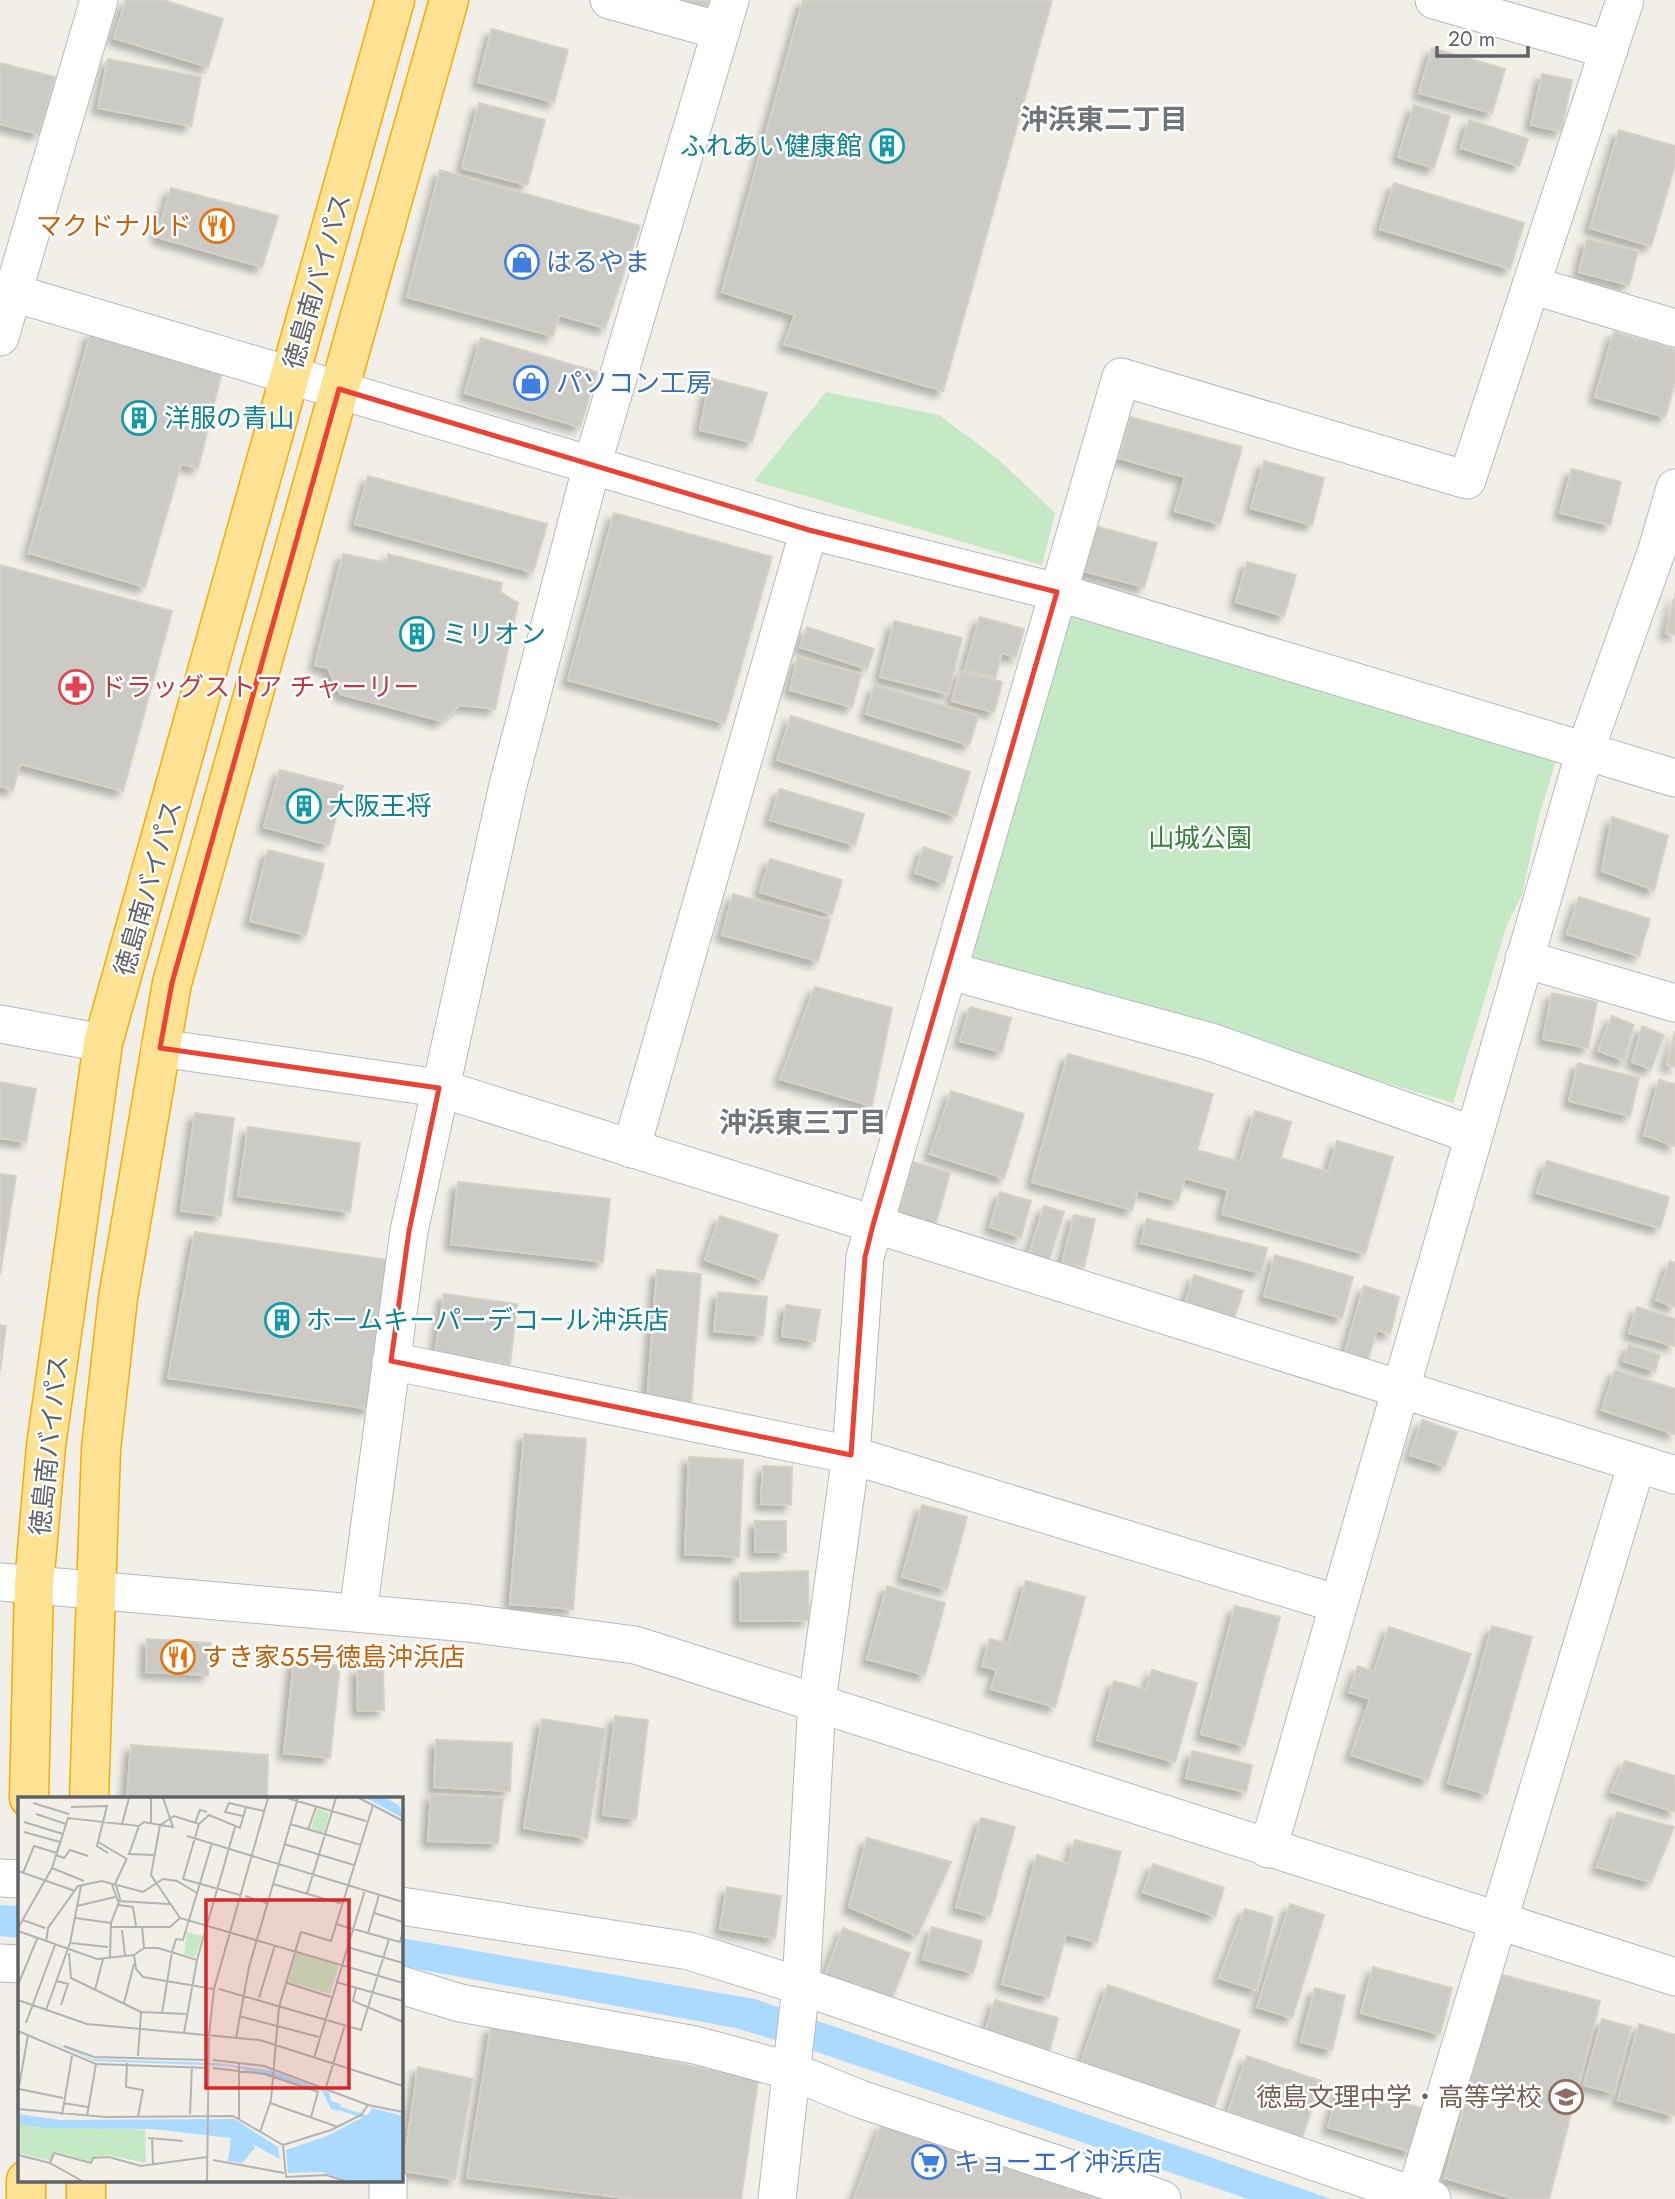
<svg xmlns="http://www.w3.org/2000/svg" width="1675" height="2199" font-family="Jost,'Noto Sans JP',sans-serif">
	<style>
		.green { fill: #c5e8c5 }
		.water { fill: #aadaff }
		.building { fill: #cccac5; stroke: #d6d1c6; stroke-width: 2; filter: url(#shadow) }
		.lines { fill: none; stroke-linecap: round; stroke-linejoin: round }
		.minor-casing { stroke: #b5b8bc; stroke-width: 39 }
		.highway-casing { stroke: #f9ab00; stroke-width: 41 }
		.minor { stroke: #fff; stroke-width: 37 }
		.highway { stroke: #fde293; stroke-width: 38 }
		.marked { fill: none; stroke: #ea4335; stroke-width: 5; stroke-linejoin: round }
		.labels { text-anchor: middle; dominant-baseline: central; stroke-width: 5; stroke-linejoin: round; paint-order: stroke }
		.culture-label { font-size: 26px; fill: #0d838f; stroke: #fff; text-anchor: start }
		.food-label { font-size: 26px; fill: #c56008; stroke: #fff; text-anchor: end }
		.shop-label { font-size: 26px; fill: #366cbe; stroke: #fff; text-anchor: start }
		.street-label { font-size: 26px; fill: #5f6368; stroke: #fff }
		.health-label { font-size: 26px; fill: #be3a42; stroke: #fff; text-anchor: start }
		.park-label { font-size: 26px; fill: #348238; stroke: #fff }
		.education-label { font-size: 26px; fill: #785e54; stroke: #fff; text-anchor: end }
		.neighbourhood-label { font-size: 28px; font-weight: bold; fill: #70757a; stroke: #fff }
		.inset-river { fill: none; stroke: #aadaff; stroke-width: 3.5 }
		.inset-road { fill: none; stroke: #b3b3b1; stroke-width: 2 }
		.view { fill: #d62828; fill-opacity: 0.15; stroke: #d62828; stroke-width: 3.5 }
		.inset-edge { fill: none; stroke: #5f6368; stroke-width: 3.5 }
	</style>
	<defs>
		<filter id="shadow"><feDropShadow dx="-6" dy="6" stdDeviation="3.5" flood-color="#0004"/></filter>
	</defs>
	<rect width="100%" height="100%" fill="#f1efe8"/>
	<!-- green -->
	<g class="green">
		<polygon points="826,392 939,415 998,459 1055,513 1042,565 754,481"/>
		<polygon points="1062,608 1557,757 1539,816 1522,894 1507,925 1453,1103 969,957"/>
	</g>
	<!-- water -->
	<g class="water">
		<polygon points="0,1905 19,1906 19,1938 0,1936"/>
		<polygon points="401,1938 755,1999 1331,2199 1248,2199 820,2053 735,2028 401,1966"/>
	</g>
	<!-- building -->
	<g class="building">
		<polygon points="126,0 163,0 223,19 208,67 114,38"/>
		<polygon points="676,0 709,0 707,9"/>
		<polygon points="803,0 1052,0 943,391 784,344 795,315 722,292"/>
		<polygon points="492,29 568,50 554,102 478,82"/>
		<polygon points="1432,48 1505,69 1492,113 1419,93"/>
		<polygon points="108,59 201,77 191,126 98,108"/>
		<polygon points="0,63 55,77 39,134 0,124"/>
		<polygon points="1542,74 1572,80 1561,131 1531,125"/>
		<polygon points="479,103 545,120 527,185 462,168"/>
		<polygon points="1414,105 1450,116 1434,168 1398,157"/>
		<polygon points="1469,120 1528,139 1519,166 1461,148"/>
		<polygon points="1619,130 1675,146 1675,165 1651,246 1590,228"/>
		<polygon points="440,170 640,226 605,328 559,315 553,336 407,297"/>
		<polygon points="1394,183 1524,223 1510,269 1380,229"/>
		<polygon points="171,188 278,216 262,267 157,237"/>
		<polygon points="1587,239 1638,251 1629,285 1579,272"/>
		<polygon points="91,332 222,372 198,468 181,464 145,587 29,553"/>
		<polygon points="1614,332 1675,349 1675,383 1665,417 1595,397"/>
		<polygon points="481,338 597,372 580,427 465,393"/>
		<polygon points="710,378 767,393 752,442 700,430"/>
		<polygon points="1130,417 1242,447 1220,524 1175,511 1185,477 1119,458"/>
		<polygon points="1264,461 1324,478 1312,525 1251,508"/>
		<polygon points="1572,469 1621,482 1610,525 1560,513"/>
		<polygon points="368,476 547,524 533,572 355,524"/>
		<polygon points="614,513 772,557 725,723 568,680"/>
		<polygon points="1092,525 1157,543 1144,587 1080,570"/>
		<polygon points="343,554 387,563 388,554 502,583 500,592 518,603 495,709 460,705 441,721 340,694 328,668 315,665"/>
		<polygon points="1247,562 1296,575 1284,616 1236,602"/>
		<polygon points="0,565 172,611 123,791 20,764 13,790 0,786"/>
		<polygon points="1675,594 1675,635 1666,633"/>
		<polygon points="980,617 1024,629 1016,657 1002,653 995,678 965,669"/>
		<polygon points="894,621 962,638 948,694 880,677"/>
		<polygon points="807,627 874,649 867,669 800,647"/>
		<polygon points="798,657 861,674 852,707 790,690"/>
		<polygon points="960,671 1002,682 994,712 952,701"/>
		<polygon points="875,685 978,716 969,745 866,714"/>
		<polygon points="791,716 970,772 956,816 777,760"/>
		<polygon points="280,770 343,786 329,845 264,827"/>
		<polygon points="780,789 864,814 855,845 770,820"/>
		<polygon points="1612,817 1668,836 1654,890 1602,871"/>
		<polygon points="924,847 952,857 944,883 915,873"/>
		<polygon points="268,850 324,864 306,935 250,921"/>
		<polygon points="770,859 842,880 832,914 760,892"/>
		<polygon points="733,894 830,920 818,961 722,935"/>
		<polygon points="1579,897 1650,919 1639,956 1567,934"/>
		<polygon points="815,987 892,1008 872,1106 780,1079"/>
		<polygon points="1552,993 1597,1002 1588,1048 1543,1039"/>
		<polygon points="970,1007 1011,1018 1002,1052 960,1041"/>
		<polygon points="1612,1016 1634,1025 1624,1060 1598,1051"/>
		<polygon points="1642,1026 1664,1035 1651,1069 1632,1062"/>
		<polygon points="1675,1031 1675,1067 1667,1065"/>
		<polygon points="1068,1054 1213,1094 1197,1150 1240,1162 1255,1111 1291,1122 1281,1158 1328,1172 1337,1141 1393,1157 1365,1254 1222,1214 1228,1190 1185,1178 1178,1201 1138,1190 1132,1210 1032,1182"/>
		<polygon points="1578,1063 1639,1078 1630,1116 1569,1101"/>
		<polygon points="1659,1080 1675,1084 1675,1146 1644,1135"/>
		<polygon points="0,1082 36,1089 26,1142 0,1138"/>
		<polygon points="951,1091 1024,1114 1004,1178 930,1154"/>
		<polygon points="195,1113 234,1118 221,1216 181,1211"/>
		<polygon points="248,1127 360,1143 350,1212 238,1196"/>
		<polygon points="1547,1161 1669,1197 1660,1228 1537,1193"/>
		<polygon points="913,1162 950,1173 934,1229 897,1218"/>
		<polygon points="0,1174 16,1176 0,1274"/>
		<polygon points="458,1182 610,1199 603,1262 451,1244"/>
		<polygon points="1000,1192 1031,1201 1021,1237 990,1227"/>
		<polygon points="1044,1206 1064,1212 1047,1266 1027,1260"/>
		<polygon points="1074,1215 1095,1219 1084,1267 1062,1263"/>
		<polygon points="720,1216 778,1235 763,1280 705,1260"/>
		<polygon points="1147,1219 1267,1248 1261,1273 1141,1243"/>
		<polygon points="195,1232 395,1261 370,1409 168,1378"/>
		<polygon points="1275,1255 1353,1277 1342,1318 1264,1296"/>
		<polygon points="1670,1261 1675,1263 1675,1307 1656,1300"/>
		<polygon points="657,1270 701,1274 691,1404 647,1401"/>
		<polygon points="1194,1275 1243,1291 1232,1325 1183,1309"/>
		<polygon points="1364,1286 1399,1297 1390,1334 1377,1330 1365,1368 1342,1362"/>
		<polygon points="718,1292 767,1297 763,1336 714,1331"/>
		<polygon points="444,1294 517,1304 510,1364 435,1354"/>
		<polygon points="786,1305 820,1310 815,1341 782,1336"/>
		<polygon points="1637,1307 1675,1319 1674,1346 1629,1333"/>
		<polygon points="0,1325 6,1326 0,1371"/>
		<polygon points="1629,1345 1660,1355 1655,1371 1624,1361"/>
		<polygon points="1615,1370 1675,1389 1675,1434 1602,1410"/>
		<polygon points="1422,1420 1457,1432 1445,1466 1410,1455"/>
		<polygon points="524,1434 586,1439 573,1609 510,1604"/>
		<polygon points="689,1457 743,1460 739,1557 685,1554"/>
		<polygon points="763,1466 792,1467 791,1505 761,1504"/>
		<polygon points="922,1505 967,1517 947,1589 902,1577"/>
		<rect x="755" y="1521" width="31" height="31"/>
		<polygon points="808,1571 809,1620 740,1621 740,1573"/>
		<polygon points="1026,1581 1085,1597 1055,1707 991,1689 997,1670 982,1666 990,1639 1008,1644"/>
		<polygon points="887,1586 945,1603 925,1675 867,1659"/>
		<polygon points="1235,1606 1280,1617 1245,1746 1201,1734"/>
		<polygon points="1492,1626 1532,1637 1487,1794 1448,1783"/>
		<polygon points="1389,1627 1471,1654 1428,1780 1351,1755 1370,1699 1349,1692 1358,1666 1374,1672"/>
		<polygon points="147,1639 211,1643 208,1675 146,1672"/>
		<polygon points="294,1661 340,1666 330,1758 284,1753"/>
		<polygon points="357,1668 383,1668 384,1710 358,1711"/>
		<polygon points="1152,1670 1197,1683 1175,1762 1097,1740 1114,1681 1146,1690"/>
		<polygon points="615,1716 648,1720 636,1819 603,1815"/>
		<polygon points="542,1719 605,1729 587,1838 524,1828"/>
		<polygon points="436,1740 512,1743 510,1791 434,1787"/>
		<polygon points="131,1745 268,1755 267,1798 127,1798"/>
		<polygon points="1192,1751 1252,1765 1246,1792 1186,1778"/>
		<polygon points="1625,1761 1675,1776 1675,1812 1611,1792"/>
		<polygon points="431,1794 503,1798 498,1843 428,1841"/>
		<polygon points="1617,1812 1674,1827 1651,1882 1597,1867"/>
		<polygon points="981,1818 1015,1827 990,1916 956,1907"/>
		<polygon points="867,1838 951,1862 917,1936 849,1907"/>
		<polygon points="1075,1840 1121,1852 1097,1942 1066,1934 1049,1997 1002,1984 1037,1855 1068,1864"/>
		<polygon points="1153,1864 1224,1888 1215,1916 1143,1892"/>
		<polygon points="727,1887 781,1896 775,1938 720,1929"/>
		<polygon points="1290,1904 1324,1915 1292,2018 1257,2007"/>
		<polygon points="1245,1909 1273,1917 1257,1990 1219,1978"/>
		<polygon points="932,1927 982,1941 973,1973 923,1959"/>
		<polygon points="843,1928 910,1953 891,2001 825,1975"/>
		<polygon points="1373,1967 1452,1988 1440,2034 1361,2013"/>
		<polygon points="1499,1974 1600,2001 1549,2199 1516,2199 1445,2178"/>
		<polygon points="1108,1985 1240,2030 1213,2110 1080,2066"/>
		<polygon points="1315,1988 1345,1996 1332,2050 1301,2042"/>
		<polygon points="995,2000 1058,2018 1049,2052 985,2033"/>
		<polygon points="1602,2019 1631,2027 1614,2093 1584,2085"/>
		<polygon points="1639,2024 1675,2035 1675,2116 1618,2100"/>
		<polygon points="491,2026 758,2079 741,2199 634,2199 467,2178"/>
		<polygon points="1247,2056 1321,2081 1302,2137 1228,2112"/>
		<polygon points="418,2067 473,2079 455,2179 403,2171"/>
		<polygon points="1341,2084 1424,2109 1411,2152 1328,2127"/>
		<polygon points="882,2124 1101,2199 854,2199"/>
	</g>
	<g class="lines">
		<!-- minor casing -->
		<g class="minor-casing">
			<g id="minor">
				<polyline points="609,0 721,31"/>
				<polyline points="1434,0 1609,50"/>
				<polyline points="1531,285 1675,328"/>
				<polyline points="0,289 809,530 1057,592 1675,778"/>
				<polyline points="0,337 99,0"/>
				<polyline points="1524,959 1675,1003"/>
				<polyline points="950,971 1211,1042 1473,1135"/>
				<polyline points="0,1024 103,1043"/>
				<polyline points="160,1048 439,1088 1675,1475"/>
				<polyline points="631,1149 809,530"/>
				<polyline points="391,1361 851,1455 1338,1604"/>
				<polyline points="0,1582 468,1623 635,1645 1675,1977"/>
				<polyline points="358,1613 409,1231 508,785 592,465 730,0"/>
				<polyline points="1268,1849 1585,751 1657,550 1675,488"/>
				<polyline points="0,1878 19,1879"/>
				<polyline points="401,1906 689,1951 801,1986 1415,2196 1432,2199"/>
				<polyline points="0,1963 19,1964"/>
				<polyline points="401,1985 460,2003 695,2045 791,2071 860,2099 1162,2199"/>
				<polyline points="388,2180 388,2199"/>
				<polyline points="1415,2196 1637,1463"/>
				<polyline points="777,2199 801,1986 817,1701 851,1455 865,1257 1121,377 1467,480 1625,0"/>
			</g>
		</g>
		<!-- highway casing -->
		<g class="highway-casing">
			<g id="highway">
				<polyline points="29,1798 34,1585 46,1446 103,1043 395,0"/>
				<polyline points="89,1798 101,1449 118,1298 172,983 449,0"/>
				<polyline points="26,2180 26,2199"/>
				<polyline points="86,2180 86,2199"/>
			</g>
		</g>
		<!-- minor -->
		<use href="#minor" class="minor"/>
		<!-- highway -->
		<use href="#highway" class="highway"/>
	</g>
	<!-- marked area -->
	<path class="marked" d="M 339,389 L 809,530 L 1057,592 L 873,1225 L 865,1257 L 851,1455 L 391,1361 L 409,1231 L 439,1088 L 160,1048 L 172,983 Z"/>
	<!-- icons -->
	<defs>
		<g id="building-ring" transform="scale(1.75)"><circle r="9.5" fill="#fff" stroke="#0f9aa8" stroke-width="1.5"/><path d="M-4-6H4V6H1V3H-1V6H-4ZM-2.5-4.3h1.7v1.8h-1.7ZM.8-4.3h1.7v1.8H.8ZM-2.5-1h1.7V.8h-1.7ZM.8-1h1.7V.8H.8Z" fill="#0f9aa8"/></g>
		<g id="restaurant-ring" transform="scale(1.75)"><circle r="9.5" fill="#fff" stroke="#e8710a" stroke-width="1.5"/><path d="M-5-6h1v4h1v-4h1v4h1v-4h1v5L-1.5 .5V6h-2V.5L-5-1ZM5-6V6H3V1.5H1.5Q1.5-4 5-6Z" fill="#e8710a"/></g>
		<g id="shop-ring" transform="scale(1.75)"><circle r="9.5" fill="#fff" stroke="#3f7fe0" stroke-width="1.5"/><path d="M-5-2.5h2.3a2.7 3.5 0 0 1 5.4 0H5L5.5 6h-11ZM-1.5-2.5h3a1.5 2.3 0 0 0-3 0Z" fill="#3f7fe0"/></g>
		<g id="pharmacy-ring" transform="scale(1.75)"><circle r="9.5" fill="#fff" stroke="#e0444e" stroke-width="1.5"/><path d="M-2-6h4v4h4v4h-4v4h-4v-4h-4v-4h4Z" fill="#e0444e"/></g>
		<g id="school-ring" transform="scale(1.75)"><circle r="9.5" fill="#fff" stroke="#8d6e63" stroke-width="1.5"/><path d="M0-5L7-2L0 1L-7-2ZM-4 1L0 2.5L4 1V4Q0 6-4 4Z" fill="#8d6e63"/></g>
		<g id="supermarket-ring" transform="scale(1.75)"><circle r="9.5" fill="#fff" stroke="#3f7fe0" stroke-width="1.5"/><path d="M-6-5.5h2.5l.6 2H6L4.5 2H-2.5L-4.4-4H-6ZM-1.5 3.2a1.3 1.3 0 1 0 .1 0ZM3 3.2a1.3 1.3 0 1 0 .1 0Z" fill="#3f7fe0"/></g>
	</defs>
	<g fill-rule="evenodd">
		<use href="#building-ring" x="887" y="146"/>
		<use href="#restaurant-ring" x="217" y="226"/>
		<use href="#shop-ring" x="522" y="262"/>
		<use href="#shop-ring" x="531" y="383"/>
		<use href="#building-ring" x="139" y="418"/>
		<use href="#building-ring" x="417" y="634"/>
		<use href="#pharmacy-ring" x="76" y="687"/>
		<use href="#building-ring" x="304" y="806"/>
		<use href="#building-ring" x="282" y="1320"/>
		<use href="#restaurant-ring" x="178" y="1657"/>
		<use href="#school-ring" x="1566" y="2097"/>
		<use href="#supermarket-ring" x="929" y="2162"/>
	</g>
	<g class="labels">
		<!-- culture labels -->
		<g class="culture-label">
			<text x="862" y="146" text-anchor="end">ふれあい健康館</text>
			<text x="164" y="418">洋服の青山</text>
			<text x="442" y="634">ミリオン</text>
			<text x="328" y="806">大阪王将</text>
			<text x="306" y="1320">ホームキーパーデコール沖浜店</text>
		</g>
		<!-- food labels -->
		<g class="food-label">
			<text x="192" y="226">マクドナルド</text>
			<text x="202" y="1657" text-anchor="start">すき家55号徳島沖浜店</text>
		</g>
		<!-- shop labels -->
		<g class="shop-label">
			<text x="546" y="262">はるやま</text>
			<text x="556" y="383">パソコン工房</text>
			<text x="954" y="2162">キョーエイ沖浜店</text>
		</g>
		<!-- street labels -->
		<g class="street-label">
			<text transform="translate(317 281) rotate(-74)">徳島南バイパス</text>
			<text transform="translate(148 888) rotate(-74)">徳島南バイパス</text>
			<text transform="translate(49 1445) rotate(-84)">徳島南バイパス</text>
		</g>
		<!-- health labels -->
		<g class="health-label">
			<text x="100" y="687">ドラッグストア チャーリー</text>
		</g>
		<!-- park labels -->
		<g class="park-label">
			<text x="1200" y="838">山城公園</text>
		</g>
		<!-- education labels -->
		<g class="education-label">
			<text x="1542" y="2097">徳島文理中学・高等学校</text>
		</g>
		<!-- neighbourhood labels -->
		<g class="neighbourhood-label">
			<text x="1104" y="119">沖浜東二丁目</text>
			<text x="803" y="1122">沖浜東三丁目</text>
		</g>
	</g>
	<!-- overview -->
	<g transform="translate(18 1797)">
		<rect width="385" height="385" fill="#f1efe8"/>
		<path d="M 299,12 L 311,16 L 306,36 L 293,32 ZM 169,135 L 185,139 L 177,160 L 166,157 ZM 278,155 L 321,168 L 312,197 L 270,185 ZM 0,327 L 127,333 L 128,366 L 91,358 L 75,360 L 73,365 L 36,354 L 33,364 L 0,356 Z" fill="#c5e8c5"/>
		<path d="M 348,1 L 367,1 L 381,8 L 385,21 ZM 0,229 L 74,262 L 199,266 L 252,273 L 311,295 L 313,304 L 323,307 L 320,314 L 313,312 L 304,294 L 212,269 L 76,264 ZM 354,311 L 385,319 L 385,384 L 330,384 L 303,375 L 270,376 L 268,353 L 309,339 L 351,317 ZM 0,317 L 42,323 L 216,322 L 260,350 L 262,362 L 234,347 L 237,351 L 224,366 L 210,364 L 213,341 L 134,332 L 28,331 L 0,327 Z" fill="#aadaff"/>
		<path class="inset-river" d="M 320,311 L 348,320"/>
		<path class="inset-road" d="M 269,1 L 348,24M 341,1 L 385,24M 15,6 L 51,17M 53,10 L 89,9 L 79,49 L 90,56M 18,17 L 48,27M 225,19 L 207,15 L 211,6 L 228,10M 6,25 L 45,37M 133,26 L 133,1M 177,26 L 182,13 L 189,15M 104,27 L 111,1M 181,27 L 191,18 L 222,31 L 228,10 L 246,14M 272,27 L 343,48M 142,28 L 133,78 L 162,121 L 385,186M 142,28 L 155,30 L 145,1M 121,29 L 111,57 L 137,58M 290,33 L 298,10M 6,35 L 42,45M 169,39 L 385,105M 80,45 L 109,62M 266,47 L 336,68M 38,58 L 46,61 L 52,53 L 70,59M 34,71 L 66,84M 0,74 L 57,94M 5,76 L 16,49 L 39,56M 97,87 L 109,61M 255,87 L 325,107M 94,88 L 100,104 L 152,107M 99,88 L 125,95 L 145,82 L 159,84 L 179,96M 289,97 L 318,1M 227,99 L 249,106M 100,108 L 115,110 L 118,129M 59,109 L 97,100M 356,116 L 385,125M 57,121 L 93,126M 5,123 L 27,131M 318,127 L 371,142M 124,129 L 126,151M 93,130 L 152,130 L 162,121M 0,131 L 34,71 L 50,21 L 121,29 L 126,25 L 142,28 L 156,19 L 181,27 L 165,82 L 222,98M 104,133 L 107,158M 0,134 L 79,162 L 116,158 L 118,172 L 125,180 L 195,192M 350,136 L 361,98M 28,145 L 30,131 L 60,89 L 84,84 L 98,88 L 102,102 L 93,126 L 92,160M 53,146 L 90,150M 329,150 L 385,166M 51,156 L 53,181 L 123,215M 116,158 L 126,151 L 140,151 L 179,163M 39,184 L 50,187 L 43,208M 318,185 L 385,204M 269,186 L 313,200M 0,188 L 19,142M 338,191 L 335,204 L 385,225M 201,192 L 343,233 L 371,142 L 382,145 L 385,134M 77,193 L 85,162M 241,201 L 257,148M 0,203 L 69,227 L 242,243 L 385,289M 106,206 L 116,167M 28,213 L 52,146 L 63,89M 144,216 L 154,155 L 158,142 L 165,143 L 194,46M 221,219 L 301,240M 8,226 L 37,148M 0,234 L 78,267 L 69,319M 166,236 L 179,163 L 217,30M 218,241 L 231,170 L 280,1M 46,249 L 76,260 L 190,263M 120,259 L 123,215 L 168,217M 296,261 L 347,93M 195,263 L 246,269 L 350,308 L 385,315M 221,265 L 221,322M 109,266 L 108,290 L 125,293 L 120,320M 78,267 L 190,271M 195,271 L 247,277 L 300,295 L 293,320M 308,290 L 327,228M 1,292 L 45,301M 0,295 L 10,238M 45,306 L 70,310M 252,306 L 320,330M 0,312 L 87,320 L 215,319 L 265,348 L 268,380 L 308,378 L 327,384M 172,317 L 174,269M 44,318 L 54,259M 242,335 L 253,303 L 261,210 L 283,135 L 313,144 L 355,8M 130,341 L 165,344M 134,341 L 135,367M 265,348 L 313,333 L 343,318 L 350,308M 0,358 L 32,366 L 36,356 L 73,366 L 75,361 L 91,360 L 123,369 L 189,360M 195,363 L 266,376M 32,366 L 64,384M 189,384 L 191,238 L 196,192 L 250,1"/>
		<path class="view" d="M 188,103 L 331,103 L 331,291 L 188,291 Z"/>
		<rect width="385" height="385" class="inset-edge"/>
	</g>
	<!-- scale -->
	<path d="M1437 46v10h91v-10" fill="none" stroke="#5f6368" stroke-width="3.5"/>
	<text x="1448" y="46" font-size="21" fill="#5f6368" stroke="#ffffff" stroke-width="5" paint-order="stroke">20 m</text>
</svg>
